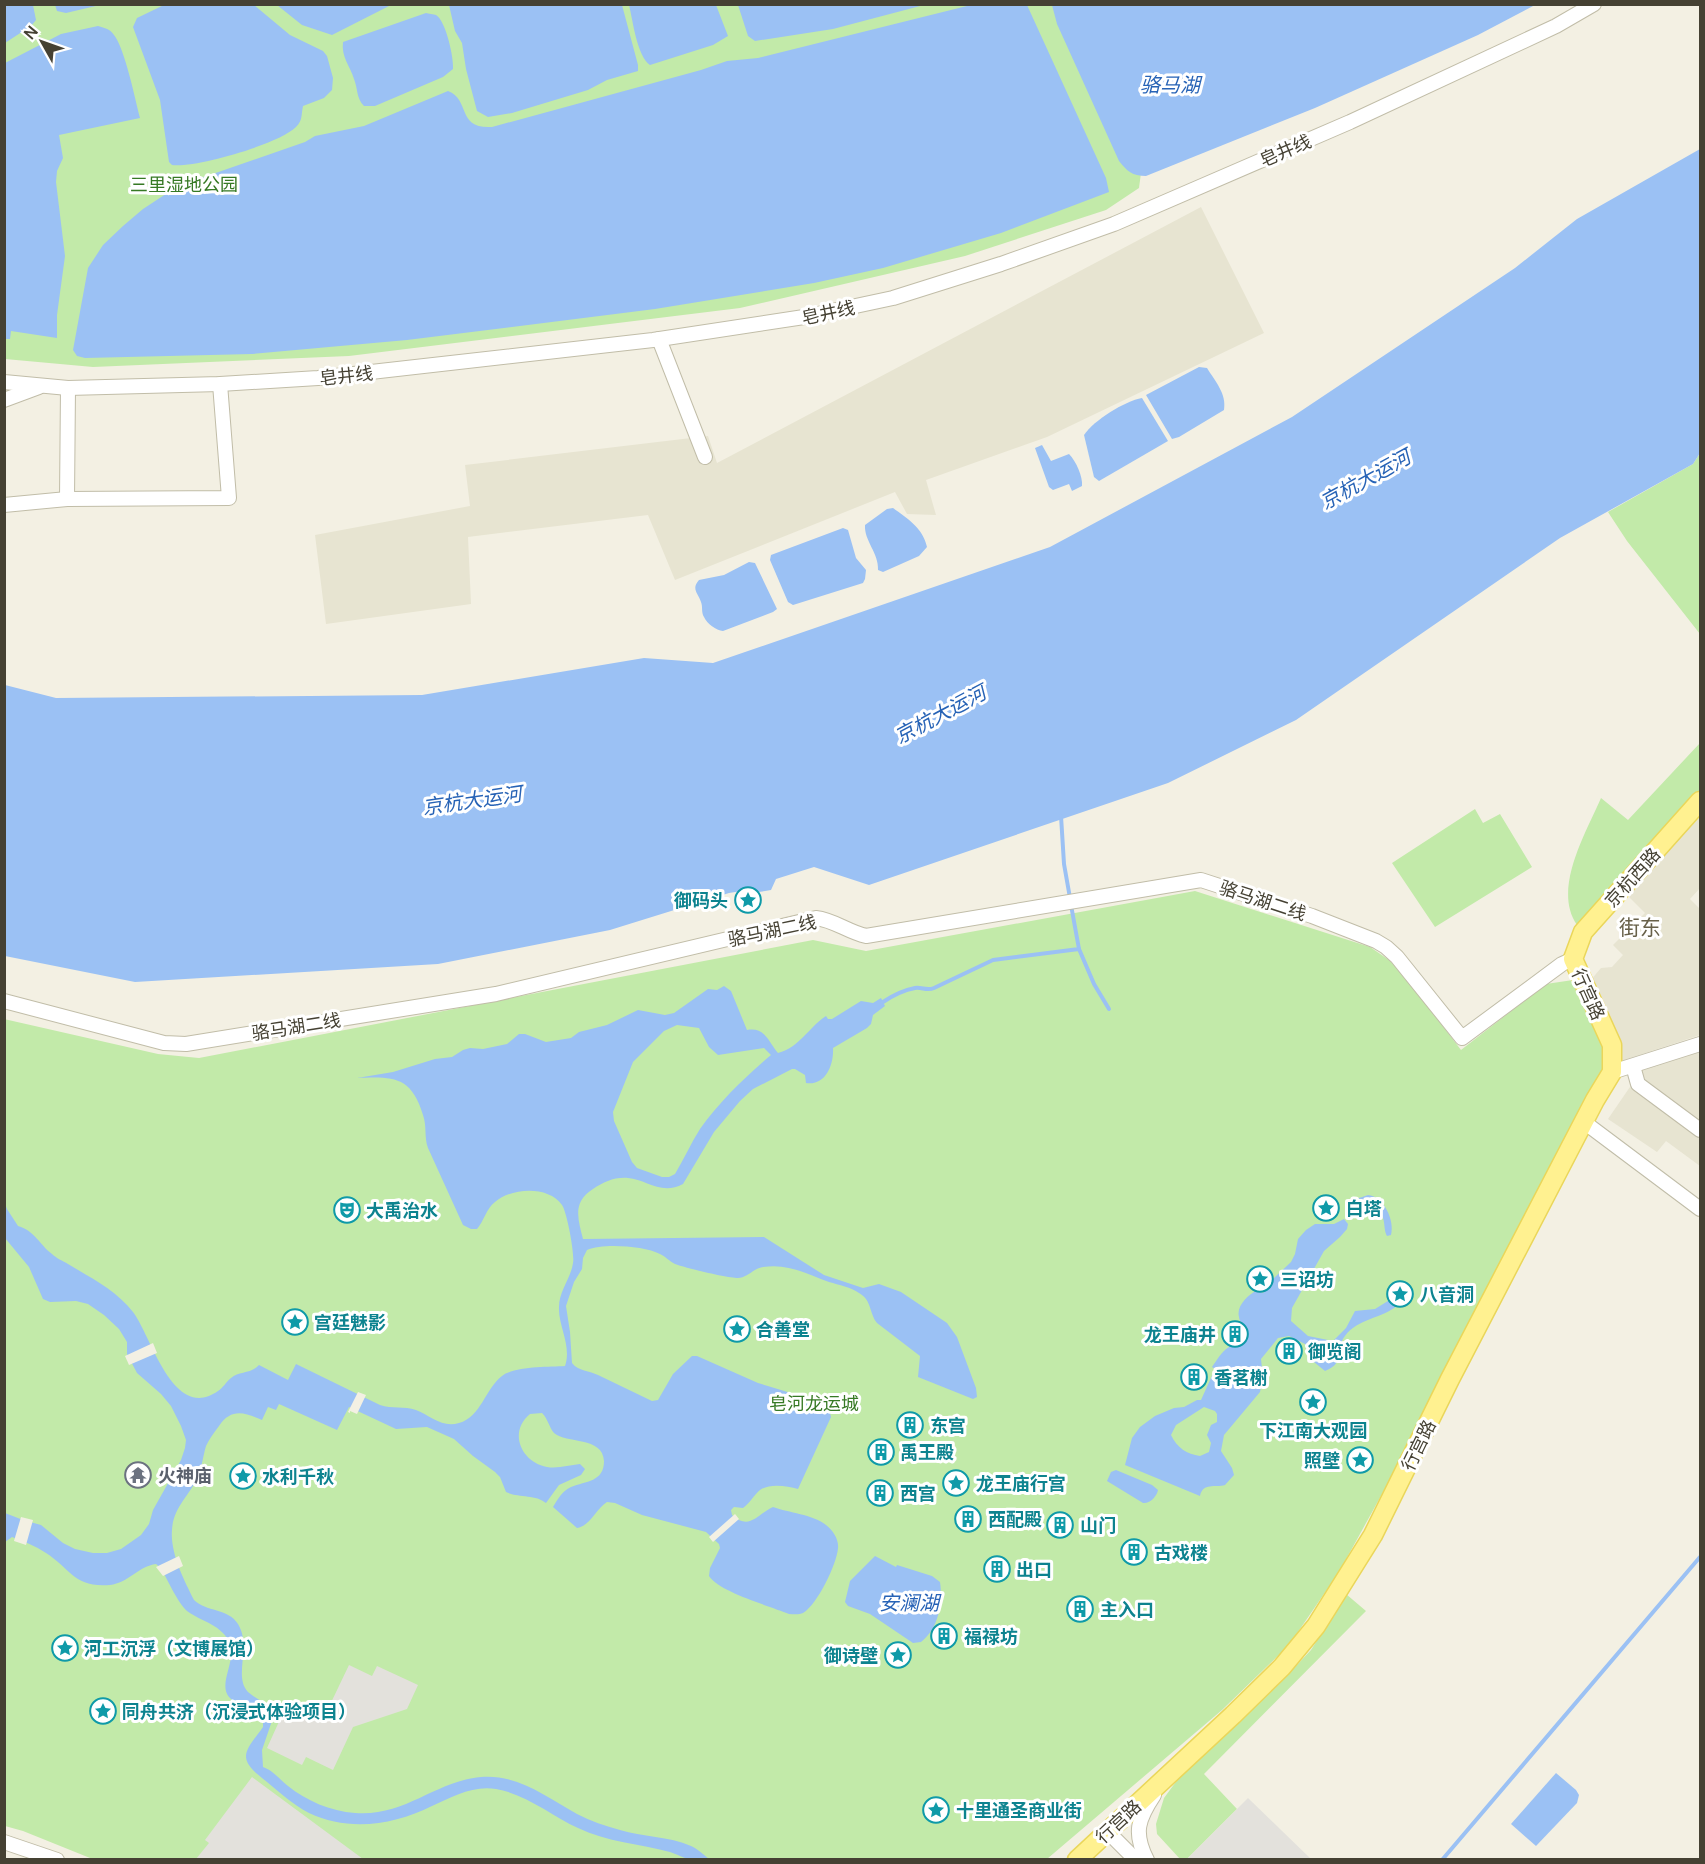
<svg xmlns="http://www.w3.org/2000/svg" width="1705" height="1864" font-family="Manrope,'Noto Sans SC',sans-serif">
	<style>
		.residential { fill: #e7e4d1 }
		.green { fill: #c2eaa9 }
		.parking { fill: #e3e1dc }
		.water { fill: #9bc1f4; fill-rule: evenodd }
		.pier { fill: #f3f0e3 }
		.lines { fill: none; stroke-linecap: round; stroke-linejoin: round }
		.stream { stroke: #9bc1f4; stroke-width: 4 }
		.minor-casing { stroke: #c1bda8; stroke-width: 16 }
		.major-casing { stroke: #ead65a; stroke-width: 21 }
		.minor { stroke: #fff; stroke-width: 14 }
		.major { stroke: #fff190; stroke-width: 18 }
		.labels { text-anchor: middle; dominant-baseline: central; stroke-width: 6; stroke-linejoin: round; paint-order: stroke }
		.street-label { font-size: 18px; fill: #454133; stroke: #fff }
		.park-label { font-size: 18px; fill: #367924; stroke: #fff }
		.culture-label { font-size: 18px; font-weight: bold; fill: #0d838f; stroke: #fff; text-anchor: start }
		.worship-label { font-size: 18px; font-weight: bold; fill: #5b616d; stroke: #fff; text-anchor: start }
		.water-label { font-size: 20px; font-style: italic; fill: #2763b6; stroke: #fff }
		.quarter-label { font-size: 21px; fill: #68614a; stroke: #fff }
	</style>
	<rect width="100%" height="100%" fill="#f3f0e3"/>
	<!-- residential -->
	<g class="residential">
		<polygon points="1201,207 1264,333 1047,437 926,480 936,515 907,514 895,492 675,580 648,515 468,537 471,604 326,624 315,535 470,506 465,465 708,436 717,463"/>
		<polygon points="1700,817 1700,888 1690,899 1700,909 1700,1035 1621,1061 1590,981 1601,968 1612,967 1623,955 1613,945 1645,913 1626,894"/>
		<polygon points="1700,1051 1700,1166 1666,1141 1657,1152 1608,1119 1643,1068"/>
	</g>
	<!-- green -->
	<g class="green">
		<polygon points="4,5 1069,5 1142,165 1139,188 1106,210 965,256 740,308 349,356 93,367 5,359"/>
		<polygon points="1700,453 1700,634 1627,541 1608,512 1693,464"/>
		<path d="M 1700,743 L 1700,791 L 1577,925 C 1552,889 1586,833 1601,798 L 1628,820 Z"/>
		<polygon points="1475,809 1483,823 1500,814 1532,867 1435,927 1392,863"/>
		<polygon points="1195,891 1370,947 1389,960 1404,975 1461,1050 1546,984 1573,980 1604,1044 1605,1062 1593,1091 1382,1494 1339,1572 1289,1645 1222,1710 1047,1859 95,1860 23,1831 5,1826 4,1019 158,1054 199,1058 813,940 866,951"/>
		<polygon points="1346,1594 1366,1611 1204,1774 1237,1809 1187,1859 1180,1859 1157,1834 1156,1824 1164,1798 1178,1779 1279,1684 1311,1650"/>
	</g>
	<!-- parking -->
	<g class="parking">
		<polygon points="349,1665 372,1676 377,1666 418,1685 407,1709 353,1727 333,1770 306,1757 302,1765 267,1748 287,1704 307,1714 312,1704 327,1711"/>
		<polygon points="252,1777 363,1859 196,1859 209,1843 205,1840"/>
		<polygon points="1248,1798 1311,1859 1187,1859"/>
	</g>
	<!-- water -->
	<g class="water">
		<polygon points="5,4 33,5 36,20 31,26 5,43"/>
		<polygon points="55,5 55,4 100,5 66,13 57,11"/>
		<path d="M 164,5 L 254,5 L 290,35 L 323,51 L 327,56 L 333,78 L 332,90 L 324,98 L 303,106 C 301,115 303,120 296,127 C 279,144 196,168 172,165 L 169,162 L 160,100 L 133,27 L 137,18 Z"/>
		<polygon points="277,5 391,5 332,35 302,25"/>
		<polygon points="449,5 622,5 638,65 638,71 607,80 588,90 512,113 488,117 477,111 466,69 462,43 455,31"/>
		<path d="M 629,5 L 716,5 L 728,36 L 713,45 L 650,65 C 637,56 633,21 629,5 Z"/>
		<polygon points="738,5 738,4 924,5 833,29 755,41 748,36"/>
		<path d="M 971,5 L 1027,5 L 1106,178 L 1109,192 L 1001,233 L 883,268 L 814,283 L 655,309 L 407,340 L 252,354 L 85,358 L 77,356 L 73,350 L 88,268 L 103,245 L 123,226 L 143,209 L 178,186 L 305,142 L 315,136 L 364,126 L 448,91 C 471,100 456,129 492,127 L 701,70 L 727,61 L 758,58 Z"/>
		<path d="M 1052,5 L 1052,4 L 1535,5 L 1478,35 L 1315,108 L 1146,176 C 1132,176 1127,171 1119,161 L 1057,24 Z"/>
		<path d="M 426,13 C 428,14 434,14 436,15 C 446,21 454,58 453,69 L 443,77 L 375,106 L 364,106 C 356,98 358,89 354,79 C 350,66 341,57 343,42 Z"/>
		<path d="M 98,26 C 105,28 110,29 114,35 C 125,49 135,99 140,118 L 59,135 L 63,158 L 57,171 L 56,182 L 65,256 L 57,315 L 57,338 L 11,331 L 10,339 L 5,339 L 5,63 L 61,34 Z"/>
		<polygon points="1700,149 1700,453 1693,464 1560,538 1296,720 1168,783 869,885 814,867 776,879 771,890 759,892 754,889 729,893 610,930 438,964 135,982 5,956 5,685 56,698 422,695 644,658 713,663 1050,547 1292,417 1515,268 1577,219"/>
		<path d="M 1199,367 L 1207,368 C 1215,381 1227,394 1224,410 L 1179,437 L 1172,439 L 1146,395 Z"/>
		<path d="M 1142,398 L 1168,441 L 1099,481 L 1094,477 L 1084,435 C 1094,420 1125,401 1142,398 Z"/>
		<path d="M 1042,445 L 1051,461 L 1069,454 C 1076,461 1083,477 1082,486 L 1072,491 L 1069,484 L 1053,490 L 1049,487 L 1035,448 Z"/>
		<path d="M 893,508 C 907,518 923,528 927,547 L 919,556 L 883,572 L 878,570 C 879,553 864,541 865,525 L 887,509 Z"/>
		<polygon points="843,528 848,530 856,558 866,570 865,579 863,583 793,605 788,602 770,560 771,555"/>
		<path d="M 749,562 L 755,563 L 777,609 L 773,612 L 723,631 C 716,630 707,624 704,617 C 701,612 703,607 701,602 C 698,593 691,589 699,580 L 724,575 Z"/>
		<path d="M 724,986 L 731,991 L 747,1030 C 765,1027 768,1041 778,1053 C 800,1047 808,1028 826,1016 L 828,1019 L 832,1019 L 861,1001 L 873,1003 L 881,998 L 885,1006 L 873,1015 L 871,1024 L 867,1028 L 833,1048 C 834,1064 826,1086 806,1083 L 805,1075 L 795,1069 L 792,1069 L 753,1089 L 740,1101 L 714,1132 L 683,1184 C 661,1196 646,1179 628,1178 C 614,1177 604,1182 593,1189 C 572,1202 578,1219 583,1239 L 764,1237 L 824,1275 L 863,1288 L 879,1284 L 901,1292 L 947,1323 L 957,1337 L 976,1388 L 977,1397 L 973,1399 L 918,1377 L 920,1356 L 877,1323 C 869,1313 872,1300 859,1293 C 851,1287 839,1285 829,1282 C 807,1274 788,1263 763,1267 C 754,1268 747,1278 738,1278 C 727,1278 686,1268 675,1264 C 669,1261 665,1256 660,1254 C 644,1246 603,1243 587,1250 L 583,1258 L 582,1269 L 574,1282 L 566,1306 L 570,1332 L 572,1363 C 578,1371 590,1371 598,1375 C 616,1384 634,1392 652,1401 L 658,1400 L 673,1374 L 692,1356 L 697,1356 L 758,1383 L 814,1400 L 830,1413 L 831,1417 L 798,1489 C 787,1486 770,1483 760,1490 C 754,1495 750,1503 743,1508 L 734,1507 L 731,1510 L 732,1515 C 750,1531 757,1514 773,1507 C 789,1513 812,1514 826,1525 C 833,1530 839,1540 838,1548 C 837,1564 817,1605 803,1613 C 799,1615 793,1614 789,1614 C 770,1606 719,1592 709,1576 L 710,1568 L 720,1548 L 719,1544 L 706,1532 L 642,1515 L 615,1503 L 607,1502 C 596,1509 590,1526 577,1528 L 553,1507 C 558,1499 562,1491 571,1487 C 586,1481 604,1482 604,1461 C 603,1436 566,1444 554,1433 C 549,1427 548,1419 542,1413 L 530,1414 C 508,1432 521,1462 547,1467 C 558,1469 569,1465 580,1464 L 585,1469 L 581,1475 L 559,1485 L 546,1503 C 536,1494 518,1498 506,1492 L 500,1477 L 495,1472 L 473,1456 L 454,1439 L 427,1427 L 396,1429 L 349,1407 L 337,1430 L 279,1404 L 276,1410 L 268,1407 L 262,1420 C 244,1412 231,1408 219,1426 C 214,1433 209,1439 206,1446 C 203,1456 202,1467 198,1477 C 189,1496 173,1508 172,1530 C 170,1553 184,1580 194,1600 C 206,1612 228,1608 238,1624 C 252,1647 233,1676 248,1692 C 256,1699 267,1704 276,1709 L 262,1750 L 263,1767 C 274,1771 279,1779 288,1786 C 307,1801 330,1811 355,1813 C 405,1817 435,1781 481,1777 C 518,1774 546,1797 577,1814 C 591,1821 605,1826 620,1830 C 642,1837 669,1836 691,1846 C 698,1849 704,1855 709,1859 C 703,1859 697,1860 691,1859 C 684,1859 677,1854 670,1852 C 640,1844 607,1842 578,1828 C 552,1816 526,1794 496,1789 C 473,1785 452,1797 432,1806 C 394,1825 349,1832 309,1813 C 292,1804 277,1790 262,1778 C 235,1757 247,1750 263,1727 L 263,1722 C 253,1714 238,1707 229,1697 C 218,1684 236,1662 230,1644 C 223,1625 202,1622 187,1611 C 178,1603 167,1579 161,1568 L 156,1564 C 139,1566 128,1583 110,1585 C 74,1588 71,1569 46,1553 C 35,1546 24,1541 12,1537 L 5,1542 L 5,1513 L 23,1520 L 41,1525 L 63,1543 L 75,1549 L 93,1553 L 107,1553 L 121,1549 L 141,1535 L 149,1524 L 153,1510 L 181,1460 L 185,1448 L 186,1440 L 181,1426 L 171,1406 L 161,1394 L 137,1373 L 127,1354 L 127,1342 L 119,1329 L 104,1315 L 88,1304 L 76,1301 L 50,1302 L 43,1299 L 29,1267 L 5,1238 L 4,1201 L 7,1209 L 18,1226 C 35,1231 39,1244 52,1254 C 56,1258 63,1261 68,1264 C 91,1278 116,1290 133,1312 C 151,1335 173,1423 218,1391 C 223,1388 226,1382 231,1378 C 239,1371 251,1374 259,1365 L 288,1380 L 296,1364 L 380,1405 C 392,1409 404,1406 416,1410 C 431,1416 442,1428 459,1423 C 481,1417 485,1389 502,1376 C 515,1366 548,1367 565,1366 C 572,1346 558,1326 559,1307 C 559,1291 571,1278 573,1263 C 575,1255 567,1212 562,1205 C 548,1185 511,1188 495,1202 C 486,1209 484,1221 477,1229 L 471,1229 L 463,1225 L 428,1148 C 424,1137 427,1126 423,1115 C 411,1075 392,1077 357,1078 L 393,1072 L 435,1059 L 452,1057 L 463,1050 L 470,1048 L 483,1049 L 507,1044 L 519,1034 L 525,1034 L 546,1042 L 571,1038 L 579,1032 L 607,1025 L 638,1010 L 665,1015 L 674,1013 L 708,989 L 717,990 ZM 677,1025 L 699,1028 L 709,1047 L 718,1055 L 764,1048 L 771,1055 C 745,1077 720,1101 700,1129 C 691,1143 684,1159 675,1174 L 669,1177 L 662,1177 L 637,1168 L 632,1162 L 614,1121 L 613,1112 L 633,1062 L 664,1031 Z"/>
		<path d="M 1368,1195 C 1384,1196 1395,1221 1391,1235 L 1387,1236 C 1384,1231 1385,1224 1383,1218 C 1376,1201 1363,1202 1352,1212 L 1349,1212 L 1348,1210 L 1359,1198 Z"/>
		<path d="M 1344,1219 L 1348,1224 L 1347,1229 L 1340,1237 L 1324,1251 L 1292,1308 L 1291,1321 L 1308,1336 L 1333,1341 L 1346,1328 L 1355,1311 L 1375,1309 L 1396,1296 L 1398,1305 C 1382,1319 1358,1318 1345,1336 C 1334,1350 1347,1362 1325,1371 L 1309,1358 L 1305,1344 L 1289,1336 L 1278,1338 L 1261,1359 L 1263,1378 L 1260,1392 L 1224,1435 L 1221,1451 L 1232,1468 L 1234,1475 L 1225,1485 C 1215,1488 1203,1482 1200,1496 L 1125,1465 L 1132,1438 L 1140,1427 L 1155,1416 L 1174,1408 L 1184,1407 L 1197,1400 L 1201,1400 L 1215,1369 L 1212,1367 C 1217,1360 1221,1352 1229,1347 C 1237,1342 1242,1341 1246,1330 C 1244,1327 1239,1321 1239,1317 C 1236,1306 1248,1295 1257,1290 L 1263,1293 L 1274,1278 L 1291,1262 L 1295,1254 L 1298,1239 L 1306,1230 L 1315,1224 L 1334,1224 ZM 1204,1407 L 1215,1411 L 1217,1414 L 1217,1422 L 1211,1425 L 1207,1435 L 1211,1443 L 1209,1452 L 1200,1456 C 1187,1454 1177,1448 1171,1435 L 1176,1425 Z"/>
		<path d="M 1116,1470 L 1152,1485 L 1158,1490 C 1157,1496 1150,1504 1143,1503 L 1107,1481 L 1111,1472 Z"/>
		<path d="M 875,1556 L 896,1567 L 897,1565 L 932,1576 L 940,1582 C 943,1602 939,1628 921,1642 L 913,1643 L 870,1614 L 848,1606 L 845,1602 L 850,1581 Z"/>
		<polygon points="1556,1773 1576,1790 1579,1795 1577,1803 1536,1846 1511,1824"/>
	</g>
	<!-- pier -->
	<g class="pier">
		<polygon points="153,1343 157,1353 129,1365 125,1356"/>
		<polygon points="358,1392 366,1395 357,1414 350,1411 350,1413 348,1412"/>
		<polygon points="735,1514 739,1519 713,1542 709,1537"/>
		<polygon points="21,1517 33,1520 26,1545 14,1541"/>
		<polygon points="179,1556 183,1566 163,1576 156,1567"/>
	</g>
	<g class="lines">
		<!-- stream -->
		<g class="stream">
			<polyline points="1061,816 1064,864 1070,898"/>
			<polyline points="1079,949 1094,984 1109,1009"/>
			<path d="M 883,1002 C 892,996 904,990 915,988 C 922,987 927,991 934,988 L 993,960 L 1079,949 L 1071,905"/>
			<polyline points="1442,1860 1700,1557"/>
		</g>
		<!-- minor casing -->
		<g class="minor-casing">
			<g id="minor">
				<polyline points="659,339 705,457"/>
				<polyline points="4,382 68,388 220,384 318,378 653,340 804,317 893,298 1001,264 1114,224 1350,122 1556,26 1594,4"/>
				<polyline points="4,400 39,387"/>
				<polyline points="67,499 68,388"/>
				<polyline points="4,505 67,499 229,498 220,384"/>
				<path d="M 4,1001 L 164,1043 L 186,1044 L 496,994 L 816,918 C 834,920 848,932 866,936 L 1201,880 L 1312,916 L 1376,941 L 1386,947 L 1397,957 L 1462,1038 L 1562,964 L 1573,959"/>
				<polyline points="1633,1066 1638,1084 1700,1130"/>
				<polyline points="1612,1072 1700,1044"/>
				<polyline points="1584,1122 1700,1209"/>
				<polyline points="1107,1831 1136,1860"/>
				<polyline points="4,1842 57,1860"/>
				<path d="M 1147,1860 C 1133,1833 1138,1819 1154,1795"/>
			</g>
		</g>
		<!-- major casing -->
		<g class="major-casing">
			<polyline id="major" points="1077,1860 1233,1715 1282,1667 1316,1626 1373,1535 1450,1379 1595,1100 1612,1072 1612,1045 1573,959 1583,932 1700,801"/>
		</g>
		<!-- minor -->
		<use href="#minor" class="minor"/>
		<!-- major -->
		<use href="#major" class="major"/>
	</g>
	<!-- icons -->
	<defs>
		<g id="sight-ring" transform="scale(1.35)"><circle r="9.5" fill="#fff" stroke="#0f9aa8" stroke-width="1.5"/><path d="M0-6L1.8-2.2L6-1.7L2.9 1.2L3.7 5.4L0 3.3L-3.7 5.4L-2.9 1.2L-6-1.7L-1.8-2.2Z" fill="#0f9aa8"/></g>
		<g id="theatre-ring" transform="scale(1.35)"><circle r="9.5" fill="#fff" stroke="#0f9aa8" stroke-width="1.5"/><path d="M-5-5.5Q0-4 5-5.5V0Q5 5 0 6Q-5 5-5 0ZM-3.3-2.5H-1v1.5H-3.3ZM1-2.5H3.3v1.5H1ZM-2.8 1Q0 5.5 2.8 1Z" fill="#0f9aa8"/></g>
		<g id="building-ring" transform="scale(1.35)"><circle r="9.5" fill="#fff" stroke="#0f9aa8" stroke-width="1.5"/><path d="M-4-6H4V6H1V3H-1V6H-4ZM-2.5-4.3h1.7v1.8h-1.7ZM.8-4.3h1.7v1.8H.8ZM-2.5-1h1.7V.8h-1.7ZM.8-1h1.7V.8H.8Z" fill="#0f9aa8"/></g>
		<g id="temple-ring" transform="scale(1.35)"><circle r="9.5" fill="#fff" stroke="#6b7280" stroke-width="1.5"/><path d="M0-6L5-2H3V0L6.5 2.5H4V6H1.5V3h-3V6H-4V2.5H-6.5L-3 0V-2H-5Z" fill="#6b7280"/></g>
	</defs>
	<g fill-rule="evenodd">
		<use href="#sight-ring" x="748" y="900"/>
		<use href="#sight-ring" x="1326" y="1208"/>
		<use href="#theatre-ring" x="347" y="1210"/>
		<use href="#sight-ring" x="1260" y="1279"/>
		<use href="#sight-ring" x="1400" y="1294"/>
		<use href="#sight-ring" x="295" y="1322"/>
		<use href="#sight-ring" x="737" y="1329"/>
		<use href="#building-ring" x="1235" y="1334"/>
		<use href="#building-ring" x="1289" y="1351"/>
		<use href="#building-ring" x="1194" y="1377"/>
		<use href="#sight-ring" x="1313" y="1402"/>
		<use href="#building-ring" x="910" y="1425"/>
		<use href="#building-ring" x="881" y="1452"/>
		<use href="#sight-ring" x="1360" y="1460"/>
		<use href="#temple-ring" x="138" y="1475"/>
		<use href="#sight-ring" x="243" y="1476"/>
		<use href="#sight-ring" x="956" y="1483"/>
		<use href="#building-ring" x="880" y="1493"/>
		<use href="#building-ring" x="968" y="1519"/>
		<use href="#building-ring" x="1060" y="1525"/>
		<use href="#building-ring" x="1134" y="1552"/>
		<use href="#building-ring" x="997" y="1569"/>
		<use href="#building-ring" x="1080" y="1609"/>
		<use href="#building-ring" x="944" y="1636"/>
		<use href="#sight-ring" x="65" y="1648"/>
		<use href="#sight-ring" x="898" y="1655"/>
		<use href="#sight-ring" x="103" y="1711"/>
		<use href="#sight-ring" x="936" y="1810"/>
	</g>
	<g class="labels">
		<!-- street labels -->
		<g class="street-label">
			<text transform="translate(1285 150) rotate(-23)">皂井线</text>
			<text transform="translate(828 312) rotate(-12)">皂井线</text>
			<text transform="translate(346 375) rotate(-6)">皂井线</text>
			<text transform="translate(1632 877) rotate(-48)">京杭西路</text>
			<text transform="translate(1263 900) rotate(18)">骆马湖二线</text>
			<text transform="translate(772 930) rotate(-12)">骆马湖二线</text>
			<text transform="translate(1589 994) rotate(66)">行宫路</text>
			<text transform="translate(296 1026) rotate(-9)">骆马湖二线</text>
			<text transform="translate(1418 1445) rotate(-64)">行宫路</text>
			<text transform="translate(1118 1821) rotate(-43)">行宫路</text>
		</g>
		<!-- park labels -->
		<g class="park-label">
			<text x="184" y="184">三里湿地公园</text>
			<text x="814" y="1403">皂河龙运城</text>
		</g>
		<!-- culture labels -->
		<g class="culture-label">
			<text x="728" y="900" text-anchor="end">御码头</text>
			<text x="1346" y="1208">白塔</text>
			<text x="366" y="1210">大禹治水</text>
			<text x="1280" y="1279">三诏坊</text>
			<text x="1420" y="1294">八音洞</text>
			<text x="314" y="1322">宫廷魅影</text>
			<text x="756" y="1329">合善堂</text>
			<text x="1216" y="1334" text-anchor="end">龙王庙井</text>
			<text x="1308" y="1351">御览阁</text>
			<text x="1214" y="1377">香茗榭</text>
			<text x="930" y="1425">东宫</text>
			<text x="1313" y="1430" text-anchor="middle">下江南大观园</text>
			<text x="900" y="1452">禹王殿</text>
			<text x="1340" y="1460" text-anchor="end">照壁</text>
			<text x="262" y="1476">水利千秋</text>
			<text x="976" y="1483">龙王庙行宫</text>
			<text x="900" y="1493">西宫</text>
			<text x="988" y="1519">西配殿</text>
			<text x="1080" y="1525">山门</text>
			<text x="1154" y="1552">古戏楼</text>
			<text x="1016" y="1569">出口</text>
			<text x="1100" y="1609">主入口</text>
			<text x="964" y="1636">福禄坊</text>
			<text x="84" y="1648">河工沉浮（文博展馆）</text>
			<text x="878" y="1655" text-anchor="end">御诗壁</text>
			<text x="122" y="1711">同舟共济（沉浸式体验项目）</text>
			<text x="956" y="1810">十里通圣商业街</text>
		</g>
		<!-- worship labels -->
		<g class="worship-label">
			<text x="158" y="1475">火神庙</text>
		</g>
		<!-- water labels -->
		<g class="water-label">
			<text x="1170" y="84">骆马湖</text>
			<text transform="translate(1365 479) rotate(-29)">京杭大运河</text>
			<text transform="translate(940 714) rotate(-28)">京杭大运河</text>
			<text transform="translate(472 800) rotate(-8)">京杭大运河</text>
			<text x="909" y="1602">安澜湖</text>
		</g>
		<!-- quarter labels -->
		<g class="quarter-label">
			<text x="1640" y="927">街东</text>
		</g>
	</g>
	<!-- border -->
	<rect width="1705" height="1864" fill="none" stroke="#454133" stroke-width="12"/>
	<!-- north arrow -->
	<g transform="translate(42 42) rotate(310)" stroke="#ffffff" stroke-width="4.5" paint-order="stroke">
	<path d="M0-4.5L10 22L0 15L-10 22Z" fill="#454133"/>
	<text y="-9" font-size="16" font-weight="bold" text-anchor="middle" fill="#454133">N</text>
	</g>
</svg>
